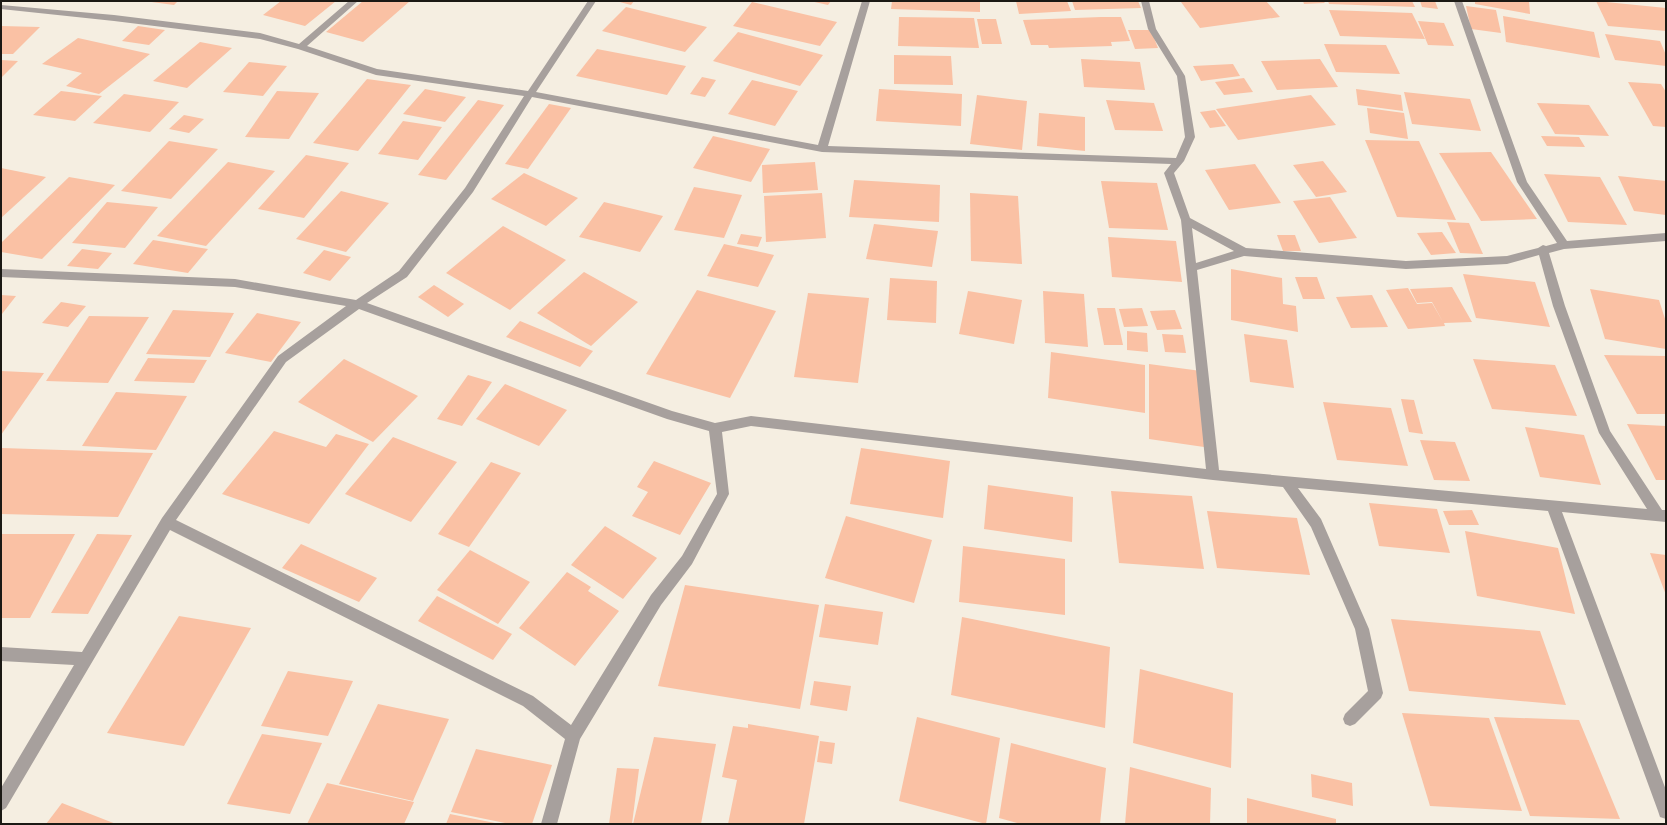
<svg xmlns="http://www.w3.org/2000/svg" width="1667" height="825" font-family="Inter,sans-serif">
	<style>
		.building { fill: #fac1a4 }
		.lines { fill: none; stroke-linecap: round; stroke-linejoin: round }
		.street { fill: #a7a09d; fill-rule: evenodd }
	</style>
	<rect width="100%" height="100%" fill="#f5eee1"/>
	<!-- building -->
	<g class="building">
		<polygon points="144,1 178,1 174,5"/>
		<polygon points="281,1 336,1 305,26 263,15"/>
		<polygon points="363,1 410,1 363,42 326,32"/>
		<polygon points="616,1 634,1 631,5"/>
		<polygon points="810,1 831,1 828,5"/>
		<polygon points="892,1 980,1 980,12 891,9"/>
		<polygon points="1016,1 1067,1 1071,11 1019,14"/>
		<polygon points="1072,1 1138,1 1141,8 1075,10"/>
		<polygon points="1191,1 1266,1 1280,17 1200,28 1181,2"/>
		<polygon points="1303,1 1323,1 1325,3 1304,4"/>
		<polygon points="1328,1 1412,1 1415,7 1329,4"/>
		<polygon points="1420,1 1435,1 1438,9 1422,7"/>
		<polygon points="1475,1 1529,1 1530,14 1475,4"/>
		<polygon points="1596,1 1666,8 1666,31 1608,26"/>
		<polygon points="752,2 837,22 820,46 733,26"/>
		<polygon points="1466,6 1496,10 1501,33 1471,29"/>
		<polygon points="626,7 707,27 685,52 602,31"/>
		<polygon points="1329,10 1412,13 1425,39 1340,36"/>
		<polygon points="1503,16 1594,32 1600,58 1506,42"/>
		<polygon points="899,17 974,18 979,48 898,46"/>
		<polygon points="1101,17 1121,17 1130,41 1111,42 1112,46 1049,48 1048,45 1031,45 1023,20"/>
		<polygon points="977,19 996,19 1002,44 982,44"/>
		<polygon points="1418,21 1444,23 1454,46 1428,45"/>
		<polygon points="1,26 40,27 13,54 1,54"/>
		<polygon points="138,26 165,30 149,45 122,41"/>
		<polygon points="1128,30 1151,30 1158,48 1135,49"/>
		<polygon points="738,32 823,55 800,86 713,61"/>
		<polygon points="1605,34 1660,41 1666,55 1666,66 1615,60"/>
		<polygon points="78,38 150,54 99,94 66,86 82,73 42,64"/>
		<polygon points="200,42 232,48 187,88 153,81"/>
		<polygon points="1324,44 1386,45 1400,74 1336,72"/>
		<polygon points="597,49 686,66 667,95 576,76"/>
		<polygon points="894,55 951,56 953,85 894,84"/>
		<polygon points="1081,59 1140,62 1145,90 1084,87"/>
		<polygon points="1320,59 1338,87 1277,90 1261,61"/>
		<polygon points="1,60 18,61 1,78"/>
		<polygon points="249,62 287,66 263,96 223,92"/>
		<polygon points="1233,64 1240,76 1201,81 1193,66"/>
		<polygon points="702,77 716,80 705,97 690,94"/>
		<polygon points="1244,78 1253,92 1224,95 1215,82"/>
		<polygon points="367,79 411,85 358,151 313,143"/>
		<polygon points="752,80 798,91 775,126 728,114"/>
		<polygon points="1628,82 1661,84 1666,92 1666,127 1653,126"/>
		<polygon points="425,89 466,97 445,122 403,114"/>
		<polygon points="879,89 962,94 961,126 876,121"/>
		<polygon points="1356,89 1401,95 1403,111 1358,105"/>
		<polygon points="61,91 102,96 75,121 33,115"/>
		<polygon points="277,91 319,93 289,139 245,137"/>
		<polygon points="1404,92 1470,99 1481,131 1412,124"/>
		<polygon points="124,94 179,102 150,132 93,123"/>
		<polygon points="977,95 1027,101 1022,150 970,144"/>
		<polygon points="1311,95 1336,125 1238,140 1216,109"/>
		<polygon points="478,100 504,105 446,180 418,175"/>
		<polygon points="1106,100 1154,103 1163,131 1115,130"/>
		<polygon points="1537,103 1589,105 1609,136 1555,134"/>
		<polygon points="549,104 571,108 528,169 505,164"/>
		<polygon points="1367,108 1404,113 1408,139 1370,133"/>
		<polygon points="1215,110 1226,126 1210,128 1200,112"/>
		<polygon points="1039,113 1085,117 1085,151 1037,146"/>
		<polygon points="184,115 204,119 189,133 169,129"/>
		<polygon points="403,121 442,127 418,160 378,154"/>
		<polygon points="713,136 770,149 751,182 693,168"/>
		<polygon points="1541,136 1579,137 1585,147 1547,146"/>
		<polygon points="1365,140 1419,141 1456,220 1397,217"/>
		<polygon points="169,141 218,149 171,199 121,191"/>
		<polygon points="1491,152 1537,219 1481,221 1439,153"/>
		<polygon points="306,155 349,163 304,218 258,209"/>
		<polygon points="1323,161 1347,192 1316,197 1293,165"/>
		<polygon points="228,162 275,171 206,246 157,236"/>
		<polygon points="815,162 818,190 763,193 762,165"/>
		<polygon points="1255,164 1281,203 1229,210 1205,170"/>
		<polygon points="1,168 46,177 1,218"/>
		<polygon points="524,173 578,198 546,226 491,199"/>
		<polygon points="1544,174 1600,177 1627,225 1568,222"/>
		<polygon points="1618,176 1666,181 1666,215 1634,211"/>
		<polygon points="69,177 115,185 42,259 1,252 1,243"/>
		<polygon points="854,180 940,185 939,222 849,217"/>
		<polygon points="1101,181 1157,183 1168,230 1109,228"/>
		<polygon points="694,187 742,195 724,238 674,230"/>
		<polygon points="341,191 389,203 346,252 296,239"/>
		<polygon points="822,193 826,238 766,242 764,196"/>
		<polygon points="970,193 1018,196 1022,264 971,261"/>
		<polygon points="1330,197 1357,238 1319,243 1293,201"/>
		<polygon points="107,202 158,207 125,248 72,243"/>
		<polygon points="604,202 663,216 640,252 579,237"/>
		<polygon points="1447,222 1469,223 1483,254 1460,253"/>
		<polygon points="874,224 938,231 932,267 866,259"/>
		<polygon points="503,226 566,260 510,310 446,273"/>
		<polygon points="1442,232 1456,253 1431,255 1417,233"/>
		<polygon points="741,234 762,237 758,247 737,244"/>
		<polygon points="1277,235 1295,235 1301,251 1283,251"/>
		<polygon points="1108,237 1176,241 1182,282 1112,277"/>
		<polygon points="153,240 208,249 188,273 133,264"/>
		<polygon points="724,244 774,255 758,287 707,276"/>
		<polygon points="82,249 112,253 98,269 67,266"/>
		<polygon points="324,250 351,257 330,281 303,273"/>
		<polygon points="1231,269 1282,278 1283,304 1296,306 1298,332 1231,320"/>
		<polygon points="584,272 638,302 591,346 537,313"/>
		<polygon points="1463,274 1535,282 1550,327 1476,318"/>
		<polygon points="1295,277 1317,277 1325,299 1303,299"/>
		<polygon points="890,278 937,281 936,323 887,320"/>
		<polygon points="434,285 464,304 448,317 418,297"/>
		<polygon points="1452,287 1472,322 1444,323 1445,326 1408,329 1386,290 1408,288 1417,304 1432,303 1443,322 1432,302 1417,303 1410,289"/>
		<polygon points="1590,289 1659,300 1666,322 1666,349 1605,339"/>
		<polygon points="697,290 776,311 730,398 646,374"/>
		<polygon points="968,291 1022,300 1014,344 959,334"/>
		<polygon points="1043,291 1084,294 1088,347 1045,343"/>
		<polygon points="808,293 869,298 858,383 794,377"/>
		<polygon points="1,295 16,296 2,314 1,314"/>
		<polygon points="1372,295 1388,327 1351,328 1336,297"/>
		<polygon points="61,302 86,306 68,327 42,323"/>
		<polygon points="1097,308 1115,308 1123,345 1104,345"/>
		<polygon points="1142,308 1148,326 1124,327 1119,309"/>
		<polygon points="173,310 234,313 210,357 146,354"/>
		<polygon points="1175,310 1182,329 1157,330 1150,311"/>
		<polygon points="257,313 301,322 271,362 225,353"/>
		<polygon points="89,316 149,317 108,383 46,381"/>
		<polygon points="520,321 593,351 580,367 506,337"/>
		<polygon points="1127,331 1147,333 1148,352 1127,350"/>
		<polygon points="1162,334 1183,335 1186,353 1165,352"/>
		<polygon points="1244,334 1287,340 1294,388 1250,382"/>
		<polygon points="1051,352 1145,365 1145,413 1048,398"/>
		<polygon points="1604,355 1666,356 1666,414 1637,414"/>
		<polygon points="148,358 207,360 194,383 134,381"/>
		<polygon points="344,359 418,396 373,442 298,402"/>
		<polygon points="1473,359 1555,365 1577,416 1492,409"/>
		<polygon points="1149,364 1201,371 1204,447 1149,439"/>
		<polygon points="1,371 44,373 1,435"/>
		<polygon points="468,375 492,382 462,426 437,419"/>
		<polygon points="505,384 567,410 539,446 476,419"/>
		<polygon points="116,392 187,396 156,450 82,446"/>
		<polygon points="1401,399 1414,400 1423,434 1409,432"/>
		<polygon points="1323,402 1391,408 1408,466 1337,460"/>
		<polygon points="1627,424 1666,426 1666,480 1656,480"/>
		<polygon points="1525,427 1584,435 1601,485 1540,477"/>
		<polygon points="274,431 326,447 336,434 369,444 309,524 222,494"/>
		<polygon points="393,437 457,462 411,522 345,494"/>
		<polygon points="1420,440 1455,442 1470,481 1434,480"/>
		<polygon points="2,448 153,453 118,517 1,514"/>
		<polygon points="861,448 950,461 943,518 850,504"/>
		<polygon points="654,461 711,483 680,535 632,516 648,492 637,487"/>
		<polygon points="491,462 521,473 469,547 438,534"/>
		<polygon points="988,485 1073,497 1072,542 984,529"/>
		<polygon points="1111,491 1192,496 1204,569 1119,563"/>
		<polygon points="1369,503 1437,509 1450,553 1379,546"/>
		<polygon points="1472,510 1479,525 1449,525 1443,511"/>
		<polygon points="1207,511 1297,518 1310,575 1217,568"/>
		<polygon points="846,516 932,540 914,603 825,578"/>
		<polygon points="605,526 657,558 623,599 571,565"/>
		<polygon points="1465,531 1558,548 1575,614 1477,596"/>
		<polygon points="1,534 75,534 30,618 1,618"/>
		<polygon points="97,534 132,535 88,614 51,613"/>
		<polygon points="301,544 377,578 359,602 282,568"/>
		<polygon points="963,546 1065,559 1065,615 959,602"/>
		<polygon points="470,550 530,582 498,624 437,590"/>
		<polygon points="1650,553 1666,555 1666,595"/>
		<polygon points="567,572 591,587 588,591 619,611 575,666 519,628"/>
		<polygon points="685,585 819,605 800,709 658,686"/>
		<polygon points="437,596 512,634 493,660 418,621"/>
		<polygon points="825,604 883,612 878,645 819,637"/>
		<polygon points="179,616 251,628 184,746 107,733"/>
		<polygon points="962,617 1110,647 1105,728 951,695"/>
		<polygon points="1391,619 1540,631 1566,705 1409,691"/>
		<polygon points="1140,669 1233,693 1231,768 1133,743"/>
		<polygon points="288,671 353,681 328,736 261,726"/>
		<polygon points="814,681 851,686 847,711 810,705"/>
		<polygon points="378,704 449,719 413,801 339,784"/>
		<polygon points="1402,713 1489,718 1522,811 1430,806"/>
		<polygon points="917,717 1000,738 986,824 899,801"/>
		<polygon points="1494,717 1579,720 1620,819 1530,816"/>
		<polygon points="748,724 819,736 804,824 728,824 737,780 722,777 733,726 748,728"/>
		<polygon points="262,734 322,743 290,814 227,804"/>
		<polygon points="654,737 716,744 701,824 633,824"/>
		<polygon points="820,741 835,743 832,764 817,762"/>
		<polygon points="1011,743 1106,768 1100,824 1021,824 999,818"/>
		<polygon points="476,749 552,765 532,824 510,824 451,812"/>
		<polygon points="1130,767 1211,788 1210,824 1125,824"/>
		<polygon points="617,768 639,769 632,824 609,824"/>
		<polygon points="1311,774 1352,783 1353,806 1312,797"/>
		<polygon points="327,783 414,802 404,824 307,824"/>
		<polygon points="1247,798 1336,819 1336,824 1247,824"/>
		<polygon points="62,803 116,824 46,824"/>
		<polygon points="450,814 495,823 495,824 446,824"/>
	</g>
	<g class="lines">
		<!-- street -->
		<path class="street" d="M 349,1 L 358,1 L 307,46 L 377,69 L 528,91 L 588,1 L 596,1 L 536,92 L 818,145 L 862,1 L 870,1 L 828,146 L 1176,158 L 1185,137 L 1177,76 L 1148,29 L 1141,1 L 1149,1 L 1156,29 L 1185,76 L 1195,137 L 1184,161 L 1174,173 L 1190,218 L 1246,248 L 1406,261 L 1507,256 L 1538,248 L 1543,245 L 1546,246 L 1557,243 L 1517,182 L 1454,1 L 1462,1 L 1527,182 L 1567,241 L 1666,233 L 1666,241 L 1564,249 L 1549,253 L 1565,306 L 1610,431 L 1662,510 L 1666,510 L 1666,522 L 1562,512 L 1666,790 L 1666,819 L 1660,817 L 1658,811 L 1548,511 L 1298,488 L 1321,519 L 1369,629 L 1383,693 L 1381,698 L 1355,724 L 1350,726 L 1345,724 L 1343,719 L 1345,714 L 1368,691 L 1355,629 L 1311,527 L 1283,487 L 1213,480 L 751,426 L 722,432 L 729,494 L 692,564 L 661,605 L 580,739 L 557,824 L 541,824 L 565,739 L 523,706 L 170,530 L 6,808 L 1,811 L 1,788 L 74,665 L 1,661 L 1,647 L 82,652 L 162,518 L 278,356 L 346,306 L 235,287 L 1,277 L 1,269 L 235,279 L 356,300 L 399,271 L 465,188 L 524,96 L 376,75 L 298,49 L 260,39 L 114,21 L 1,9 L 1,5 L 114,15 L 260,33 L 299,44 ZM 532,97 L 822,152 L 1171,164 L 1164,173 L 1181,220 L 1206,469 L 751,416 L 715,423 L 672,411 L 367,303 L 407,277 L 473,192 ZM 1192,228 L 1234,251 L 1196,263 ZM 1539,255 L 1553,306 L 1599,433 L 1647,509 L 1219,470 L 1197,270 L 1244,256 L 1406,269 L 1507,264 ZM 359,309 L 667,419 L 709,431 L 717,494 L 682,556 L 651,595 L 571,725 L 533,696 L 176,520 L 286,362 Z"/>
	</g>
	<!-- border -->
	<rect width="1667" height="825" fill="none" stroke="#1b1914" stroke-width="4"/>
</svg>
